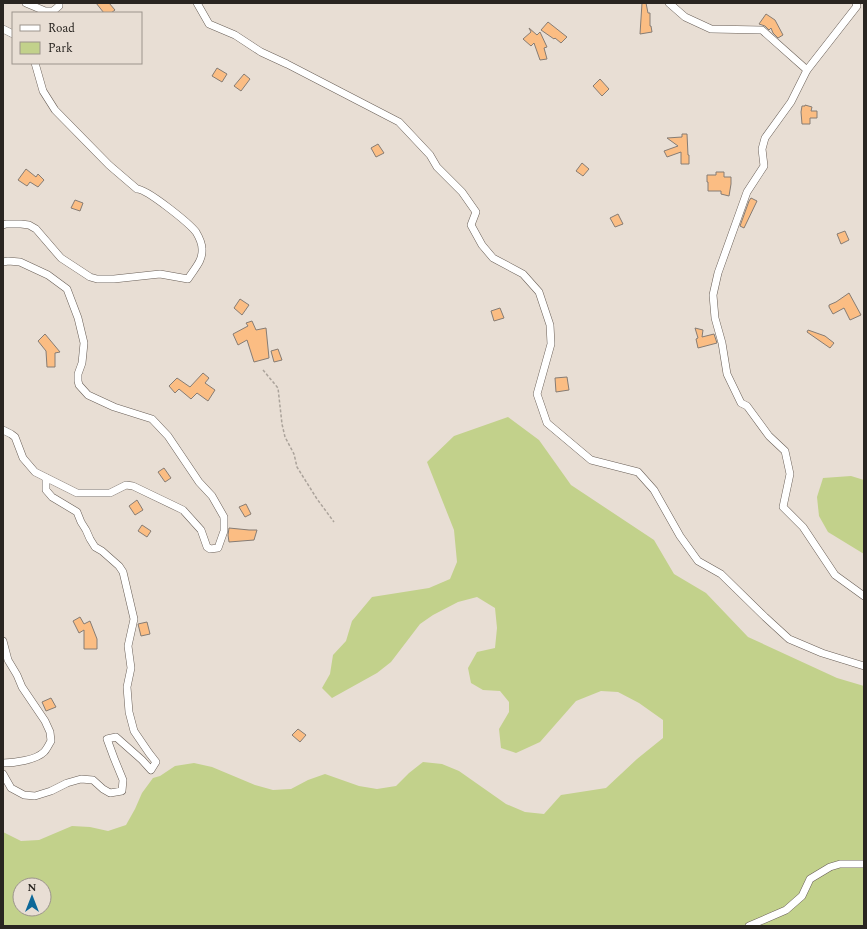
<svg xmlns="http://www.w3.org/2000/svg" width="867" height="929" font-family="Spectral,serif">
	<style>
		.green { fill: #c2d18b; fill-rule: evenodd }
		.building { fill: #fbbd83; stroke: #867c74 }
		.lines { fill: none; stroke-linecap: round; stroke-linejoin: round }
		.minor-casing { stroke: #685e56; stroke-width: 8 }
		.path { stroke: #aba39b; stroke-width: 1.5; stroke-dasharray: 3 2; stroke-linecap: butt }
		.minor { stroke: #fff; stroke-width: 7 }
	</style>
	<rect width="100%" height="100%" fill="#e8ded4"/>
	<!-- green -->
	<g class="green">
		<path d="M 508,417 L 539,440 L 571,485 L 654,540 L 674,574 L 706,593 L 748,637 L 837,678 L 864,686 L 864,926 L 3,926 L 3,832 L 21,841 L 39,840 L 72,826 L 90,827 L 108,831 L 126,825 L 135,809 L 142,793 L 153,778 L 160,776 L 175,766 L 194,763 L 212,767 L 255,785 L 273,790 L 291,789 L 308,780 L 325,774 L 359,786 L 377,789 L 396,786 L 409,773 L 423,762 L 442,764 L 459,771 L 506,804 L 525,812 L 544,814 L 561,795 L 606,788 L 637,759 L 663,738 L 663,720 L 639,703 L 618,692 L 601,691 L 576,701 L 540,742 L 516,753 L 501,748 L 499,729 L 509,712 L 509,702 L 500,691 L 483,690 L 471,683 L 468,668 L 477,652 L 495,648 L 497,628 L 495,608 L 477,597 L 458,602 L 433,615 L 420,624 L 391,662 L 377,673 L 332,698 L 322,688 L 330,674 L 333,655 L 346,641 L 352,621 L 372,597 L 429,588 L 450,579 L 457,562 L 454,530 L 427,462 L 454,436 ZM 20,885 L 44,885 L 44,909 L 20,909 Z"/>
		<polygon points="851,476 864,480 864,554 828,532 819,516 817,497 823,478"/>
	</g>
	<!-- building -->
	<g class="building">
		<polygon points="96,3 109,3 115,10 111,13 104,13"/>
		<polygon points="642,3 646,3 648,13 650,13 650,26 651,26 652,32 640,34"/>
		<polygon points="766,14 775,20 783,35 778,38 773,33 771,28 769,30 765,26 759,24"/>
		<polygon points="548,22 567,37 561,43 555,38 554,39 541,30"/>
		<polygon points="529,28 537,35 540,32 547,47 544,48 547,59 540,60 534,43 531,46 523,39 531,32"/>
		<polygon points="217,68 227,74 222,82 212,76"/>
		<polygon points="244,74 250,79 241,91 234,86"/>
		<polygon points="600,79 609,89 602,96 593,86"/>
		<polygon points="805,105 812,107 811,111 817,111 817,118 810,118 810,124 802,124 801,112 802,106 805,106"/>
		<polygon points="682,134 687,134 688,155 689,155 689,164 681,164 681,152 667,157 664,151 678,146 667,138 682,137"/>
		<polygon points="378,144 384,153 376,157 371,148"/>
		<polygon points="582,163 589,169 583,176 576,171"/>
		<polygon points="26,169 36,177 38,174 44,180 38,187 30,182 27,186 18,180"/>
		<polygon points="716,172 724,172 724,177 731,177 731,184 729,196 721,194 721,191 708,191 708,182 707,182 707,175 716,175"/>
		<polygon points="751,198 757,201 744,228 740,226 749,201"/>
		<polygon points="75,200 83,203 80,211 71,208"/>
		<polygon points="618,214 623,224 615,227 610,218"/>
		<polygon points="845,231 849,240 841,244 837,234"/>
		<polygon points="849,293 861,315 850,320 844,308 833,314 829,307 829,305 836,302"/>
		<polygon points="240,299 249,305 242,315 234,308"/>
		<polygon points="500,308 504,318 494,321 491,311"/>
		<polygon points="252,321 256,330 266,328 269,358 254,362 247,340 238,345 233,334 248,326 246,323"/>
		<polygon points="695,328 703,330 702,337 714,334 717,343 698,348 696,339 698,338"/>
		<polygon points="808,330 825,336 834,343 830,348 807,332"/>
		<polygon points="45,334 60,352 55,353 55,367 47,367 46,351 38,341"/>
		<polygon points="278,349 282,360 274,362 271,351"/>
		<polygon points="203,373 209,378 205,383 215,390 208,401 197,393 191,399 179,389 175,393 169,386 177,378 190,387"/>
		<polygon points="567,377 569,390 556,392 555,378"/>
		<polygon points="164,468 171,478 165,482 158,472"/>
		<polygon points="137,500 143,510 135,515 129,506"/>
		<polygon points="246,504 251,514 245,517 239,507"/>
		<polygon points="142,525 151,531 147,537 138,531"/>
		<polygon points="229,528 249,530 257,530 254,540 229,542 228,535"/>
		<polygon points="80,617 84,624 90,621 97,639 97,649 84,649 84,630 79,633 73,621"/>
		<polygon points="147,622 150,634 141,636 138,624"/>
		<polygon points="51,698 56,707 46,711 42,702"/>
		<polygon points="298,729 306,735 300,742 292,735"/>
	</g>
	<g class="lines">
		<!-- minor casing -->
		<g class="minor-casing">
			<g id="minor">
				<polyline points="26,3 45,11 53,11 59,6 59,3"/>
				<polyline points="197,3 209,24 235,35 261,52 287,64 399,122 430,155 437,167 462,192 476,212 471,225 482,245 493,258 523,274 539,292 550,325 551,344 537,394 547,423 591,460 638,472 654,490 680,536 698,561 721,574 765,617 789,639 822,653 864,666"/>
				<polyline points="669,3 685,17 711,29 762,30 807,70 857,6 856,3"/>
				<polyline points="3,29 13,34"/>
				<polyline points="807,70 791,102 765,138 762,149 764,166 747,192 718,273 713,295 715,318 722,343 727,374 741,403 747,406 769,436 785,451 790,474 783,507 803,527 835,575 864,596"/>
				<path d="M 3,225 L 6,224 L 21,224 L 29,225 L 36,229 L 61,258 L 90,277 L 97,279 L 114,279 L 160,274 L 188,279 C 194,269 203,261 202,249 C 202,243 199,237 196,232 C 189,223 147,189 137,189 L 109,165 L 55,110 L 43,91 L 35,63"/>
				<polyline points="3,262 8,261 20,262 48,275 67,289 78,318 84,343 82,363 78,374 78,381 79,385 88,395 114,407 152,419 168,436 199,482 212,496 224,517 224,531 218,548 210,549 207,547 201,530 183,510 133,486 126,485 110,493 77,493 35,472 23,458 15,437 11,434 3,430"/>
				<path d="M 3,641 L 8,660 L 17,675 L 22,687 L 45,721 L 50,732 L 51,741 C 49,744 47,749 44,752 C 36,760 14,763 3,763"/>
				<polyline points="3,774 11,788 24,795 35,796 51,791 67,783 81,779 93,780 103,789 110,793 122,791 123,780 114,758 107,739 116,737 142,760 151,770 156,762 149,753 134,731 129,712 127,687 131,668 128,646 134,619 123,572 119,566 102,551 95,547 90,539 86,530 81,522 77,512 52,497 46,490 46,478"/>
				<polyline points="749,926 786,910 802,896 810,879 830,867 840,864 864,864"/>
			</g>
		</g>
		<!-- path -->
		<polyline class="path" points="263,370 278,388 282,424 285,437 294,454 297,467 317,499 334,522"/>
		<!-- minor -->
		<use href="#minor" class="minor"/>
	</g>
	<!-- border -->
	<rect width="867" height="929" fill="none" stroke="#292521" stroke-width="8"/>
	<!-- legend -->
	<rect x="12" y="12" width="130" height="52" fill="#e8ded4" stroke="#9c948c"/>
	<rect x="20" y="25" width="20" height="6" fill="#ffffff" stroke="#9c948c"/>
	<text x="48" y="32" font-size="12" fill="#292521">Road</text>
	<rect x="20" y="42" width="20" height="12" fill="#c2d18b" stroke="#9c948c"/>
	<text x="48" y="52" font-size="12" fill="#292521">Park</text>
	<!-- north arrow -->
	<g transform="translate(32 897)"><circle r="19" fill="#e8ded4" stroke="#9c948c"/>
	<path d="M0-3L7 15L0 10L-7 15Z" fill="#0d6898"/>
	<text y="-6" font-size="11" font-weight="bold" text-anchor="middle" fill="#292521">N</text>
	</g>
</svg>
